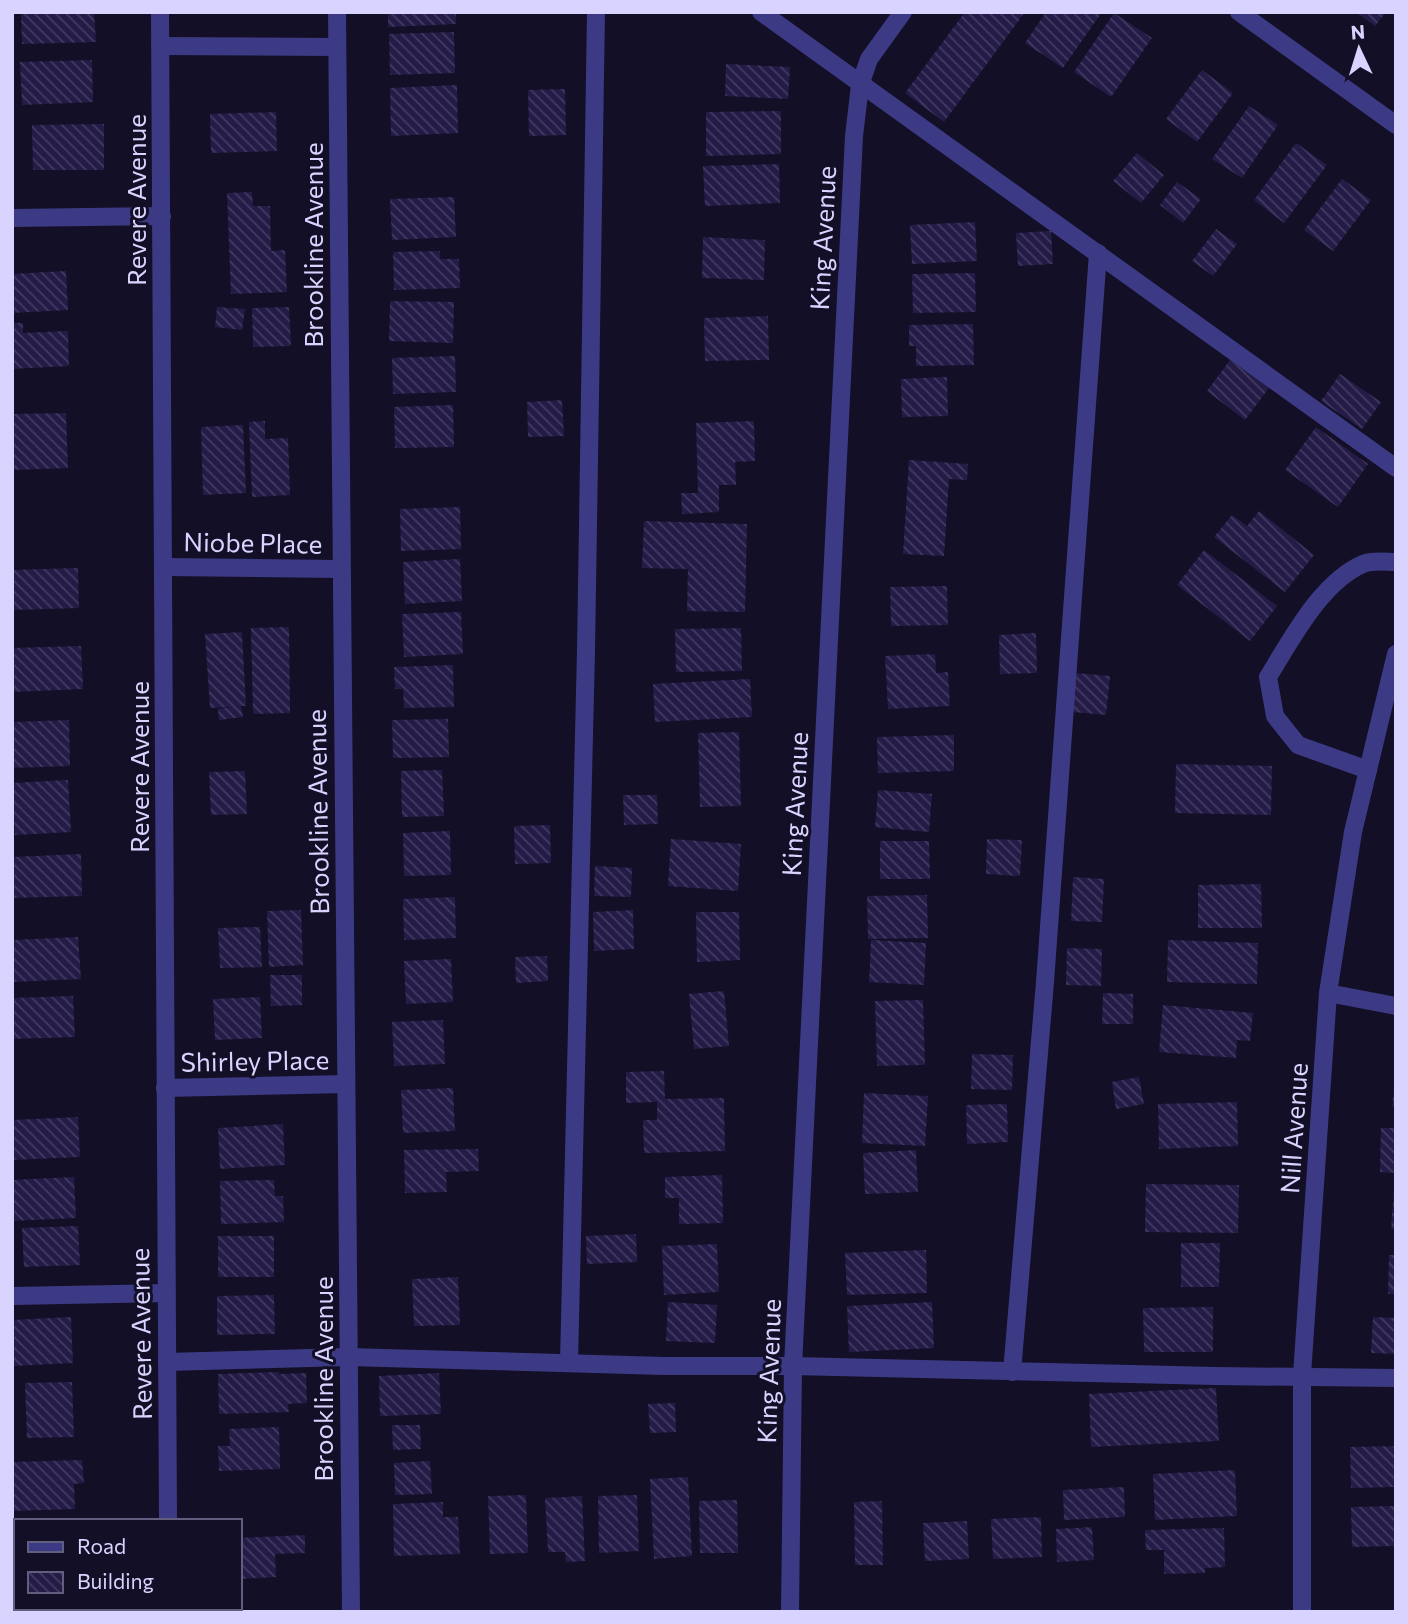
<svg xmlns="http://www.w3.org/2000/svg" width="1408" height="1624" font-family="Commissioner,sans-serif">
	<style>
		.building { fill: url(#building-back-hatch) }
		.lines { fill: none; stroke-linecap: round; stroke-linejoin: round }
		.minor { stroke: #3d3a85; stroke-width: 18 }
		.labels { text-anchor: middle; dominant-baseline: central; stroke-width: 6; stroke-linejoin: round; paint-order: stroke }
		.street-label { font-size: 26px; fill: #d9d4ff; stroke: #130f26 }
	</style>
	<defs>
		<pattern id="building-back-hatch" width="6" height="6" patternUnits="userSpaceOnUse" patternTransform="scale(1.75)"><rect width="6" height="6" fill="#241b47"/><path d="M-1 5l2 2M0 0l6 6M5-1l2 2" fill="none" stroke="#433b63"/></pattern>
	</defs>
	<rect width="100%" height="100%" fill="#130f26"/>
	<!-- building -->
	<g class="building">
		<polygon points="21,12 94,12 96,42 22,44"/>
		<polygon points="388,12 456,12 456,24 388,27"/>
		<polygon points="965,12 1025,12 944,122 905,93"/>
		<polygon points="1046,12 1102,12 1063,68 1025,43"/>
		<polygon points="1356,12 1386,12 1375,26"/>
		<polygon points="1114,13 1152,38 1111,97 1074,72"/>
		<polygon points="454,32 455,73 390,75 389,34"/>
		<polygon points="92,60 93,102 22,105 20,62"/>
		<polygon points="726,64 790,67 788,99 725,96"/>
		<polygon points="1202,70 1233,93 1197,142 1166,119"/>
		<polygon points="457,85 458,133 391,136 390,88"/>
		<polygon points="565,89 566,135 529,136 528,90"/>
		<polygon points="1249,106 1278,125 1242,178 1212,159"/>
		<polygon points="781,111 781,154 706,156 706,112"/>
		<polygon points="276,112 277,151 211,153 210,114"/>
		<polygon points="104,124 104,170 33,170 32,125"/>
		<polygon points="1296,143 1327,165 1284,223 1254,200"/>
		<polygon points="1137,153 1164,175 1141,203 1113,181"/>
		<polygon points="779,164 780,203 705,206 703,166"/>
		<polygon points="1342,179 1371,200 1333,251 1304,230"/>
		<polygon points="1177,182 1201,199 1183,223 1160,205"/>
		<polygon points="252,192 253,206 270,206 271,251 285,250 287,292 231,294 227,193"/>
		<polygon points="454,197 456,237 392,240 390,199"/>
		<polygon points="975,222 977,261 912,264 910,225"/>
		<polygon points="1216,229 1237,244 1213,276 1192,261"/>
		<polygon points="1051,231 1053,264 1018,266 1016,233"/>
		<polygon points="703,237 765,240 764,280 702,278"/>
		<polygon points="440,251 440,259 459,259 460,288 394,290 393,252"/>
		<polygon points="66,271 68,310 12,313 12,274"/>
		<polygon points="975,273 976,312 913,313 912,274"/>
		<polygon points="390,301 454,302 453,343 389,341"/>
		<polygon points="217,307 245,309 242,330 215,327"/>
		<polygon points="289,307 291,346 253,347 252,308"/>
		<polygon points="768,316 769,360 705,361 704,318"/>
		<polygon points="12,323 23,323 23,333 68,331 69,366 12,369"/>
		<polygon points="973,324 974,365 916,366 916,346 909,346 909,325"/>
		<polygon points="455,356 456,392 393,394 392,358"/>
		<polygon points="1230,360 1269,388 1245,420 1207,391"/>
		<polygon points="1340,374 1381,402 1362,429 1321,401"/>
		<polygon points="947,377 948,416 902,417 901,379"/>
		<polygon points="562,400 564,436 528,437 527,402"/>
		<polygon points="453,405 454,447 395,448 394,407"/>
		<polygon points="66,413 68,468 12,470 12,414"/>
		<polygon points="265,421 265,439 288,438 290,495 252,497 249,422"/>
		<polygon points="754,421 755,461 735,462 736,485 719,485 719,512 682,514 681,493 698,493 696,423"/>
		<polygon points="243,425 246,493 203,495 201,427"/>
		<polygon points="1316,427 1368,464 1338,507 1285,470"/>
		<polygon points="909,460 968,464 967,480 949,479 944,556 903,554"/>
		<polygon points="460,507 461,549 401,551 400,509"/>
		<polygon points="1259,511 1314,555 1285,592 1214,537 1232,515 1247,526"/>
		<polygon points="644,521 747,524 745,612 687,611 688,569 642,568"/>
		<polygon points="1204,550 1277,606 1250,641 1177,585"/>
		<polygon points="460,559 462,601 405,604 403,562"/>
		<polygon points="78,568 79,608 12,610 12,570"/>
		<polygon points="947,586 948,625 891,626 890,587"/>
		<polygon points="461,612 463,654 404,657 402,614"/>
		<polygon points="289,627 290,713 253,714 251,628"/>
		<polygon points="741,628 742,671 676,672 675,629"/>
		<polygon points="242,632 246,706 241,706 243,717 219,720 218,709 233,707 210,708 205,634"/>
		<polygon points="1036,633 1037,673 1000,674 999,635"/>
		<polygon points="81,646 83,689 12,692 12,648"/>
		<polygon points="935,654 936,673 948,672 950,706 888,709 885,656"/>
		<polygon points="453,665 454,707 404,708 403,689 395,689 394,667"/>
		<polygon points="1076,673 1110,676 1106,715 1072,712"/>
		<polygon points="750,679 752,717 655,722 653,684"/>
		<polygon points="448,719 449,757 393,758 392,720"/>
		<polygon points="69,720 70,766 12,768 12,722"/>
		<polygon points="739,732 741,806 700,807 698,733"/>
		<polygon points="954,735 954,771 878,773 877,737"/>
		<polygon points="1176,764 1272,766 1271,815 1175,813"/>
		<polygon points="442,770 444,816 402,817 401,771"/>
		<polygon points="245,771 247,814 211,815 209,772"/>
		<polygon points="68,780 71,832 15,835 12,783"/>
		<polygon points="878,790 932,794 929,832 875,827"/>
		<polygon points="623,795 657,795 658,824 624,825"/>
		<polygon points="550,825 551,863 515,864 514,826"/>
		<polygon points="450,831 451,875 404,876 403,833"/>
		<polygon points="671,839 741,844 738,891 668,886"/>
		<polygon points="987,839 1022,840 1020,876 986,874"/>
		<polygon points="880,841 929,841 930,879 880,879"/>
		<polygon points="81,854 82,896 12,898 12,857"/>
		<polygon points="595,866 632,868 631,897 594,896"/>
		<polygon points="1073,877 1104,879 1102,922 1071,921"/>
		<polygon points="1261,884 1262,928 1198,928 1198,885"/>
		<polygon points="927,895 928,938 868,939 867,896"/>
		<polygon points="455,897 456,938 404,940 403,899"/>
		<polygon points="301,910 303,965 269,967 267,911"/>
		<polygon points="633,910 634,949 594,951 593,912"/>
		<polygon points="696,912 739,912 740,960 697,962"/>
		<polygon points="260,927 262,967 220,968 218,928"/>
		<polygon points="78,937 81,979 12,982 12,940"/>
		<polygon points="871,940 926,943 924,985 869,982"/>
		<polygon points="1168,940 1258,943 1257,984 1167,982"/>
		<polygon points="1067,948 1102,949 1101,986 1066,985"/>
		<polygon points="547,956 548,981 516,983 515,957"/>
		<polygon points="451,959 453,1002 406,1004 404,961"/>
		<polygon points="270,975 302,975 302,1005 271,1006"/>
		<polygon points="724,991 729,1046 694,1049 689,994"/>
		<polygon points="1103,993 1133,994 1133,1024 1102,1024"/>
		<polygon points="73,996 75,1037 12,1039 12,998"/>
		<polygon points="260,997 262,1038 215,1040 213,999"/>
		<polygon points="923,1000 925,1065 877,1066 875,1001"/>
		<polygon points="1163,1005 1253,1013 1250,1041 1237,1040 1236,1058 1159,1052"/>
		<polygon points="443,1020 445,1064 394,1066 392,1022"/>
		<polygon points="972,1054 1013,1055 1012,1090 971,1089"/>
		<polygon points="664,1071 665,1099 724,1098 725,1151 644,1153 643,1120 657,1120 657,1102 626,1103 626,1072"/>
		<polygon points="1139,1077 1144,1104 1116,1109 1112,1082"/>
		<polygon points="453,1088 455,1131 403,1133 401,1090"/>
		<polygon points="1394,1088 1396,1088 1396,1107 1392,1107"/>
		<polygon points="864,1093 928,1096 925,1146 862,1143"/>
		<polygon points="1237,1102 1238,1146 1159,1149 1158,1104"/>
		<polygon points="1007,1104 1008,1142 967,1144 966,1105"/>
		<polygon points="78,1117 80,1157 12,1160 12,1120"/>
		<polygon points="283,1124 285,1165 220,1169 218,1128"/>
		<polygon points="1381,1128 1396,1128 1396,1173 1380,1172"/>
		<polygon points="478,1149 479,1171 446,1172 447,1192 405,1193 404,1150"/>
		<polygon points="916,1150 918,1192 865,1194 863,1153"/>
		<polygon points="722,1175 723,1223 679,1224 679,1198 665,1198 665,1177"/>
		<polygon points="74,1177 76,1218 12,1221 12,1180"/>
		<polygon points="274,1180 275,1196 283,1196 284,1222 221,1224 220,1181"/>
		<polygon points="1146,1184 1239,1185 1238,1233 1145,1232"/>
		<polygon points="1394,1190 1396,1190 1396,1229 1391,1229"/>
		<polygon points="78,1226 80,1265 24,1267 22,1228"/>
		<polygon points="636,1234 637,1262 587,1264 586,1236"/>
		<rect x="218" y="1236" width="56" height="41"/>
		<polygon points="1181,1243 1220,1243 1219,1287 1181,1287"/>
		<polygon points="717,1244 719,1292 664,1295 662,1246"/>
		<polygon points="926,1250 927,1293 847,1295 845,1253"/>
		<polygon points="1389,1255 1396,1255 1396,1294 1388,1294"/>
		<polygon points="458,1277 460,1325 414,1326 412,1279"/>
		<polygon points="274,1295 275,1334 217,1335 217,1296"/>
		<polygon points="668,1302 717,1305 715,1343 666,1341"/>
		<polygon points="932,1302 934,1348 849,1352 847,1306"/>
		<polygon points="1213,1307 1213,1352 1144,1352 1143,1308"/>
		<polygon points="71,1317 73,1363 13,1366 12,1320"/>
		<polygon points="1373,1317 1396,1318 1396,1354 1371,1353"/>
		<polygon points="279,1372 279,1374 306,1373 307,1403 288,1404 289,1412 219,1414 218,1374"/>
		<polygon points="439,1373 441,1414 380,1416 379,1376"/>
		<polygon points="72,1382 74,1437 27,1438 25,1383"/>
		<polygon points="1216,1388 1219,1441 1091,1447 1089,1394"/>
		<polygon points="675,1403 676,1432 650,1433 648,1404"/>
		<polygon points="392,1425 420,1425 421,1449 393,1450"/>
		<polygon points="279,1427 280,1469 219,1471 218,1446 230,1446 229,1429"/>
		<polygon points="1396,1446 1396,1487 1351,1488 1350,1447"/>
		<polygon points="82,1460 84,1483 74,1484 75,1509 12,1511 12,1462"/>
		<polygon points="430,1461 432,1494 395,1495 394,1463"/>
		<polygon points="1235,1470 1237,1516 1155,1520 1153,1474"/>
		<polygon points="688,1477 692,1556 654,1559 650,1479"/>
		<polygon points="1124,1487 1125,1517 1064,1520 1063,1490"/>
		<polygon points="526,1495 528,1553 490,1554 488,1496"/>
		<polygon points="637,1495 639,1551 599,1553 598,1496"/>
		<polygon points="582,1496 585,1561 566,1562 565,1552 548,1552 545,1498"/>
		<polygon points="737,1500 738,1553 700,1553 699,1501"/>
		<polygon points="882,1501 883,1565 855,1565 854,1502"/>
		<polygon points="443,1502 443,1517 458,1517 460,1554 394,1556 393,1504"/>
		<polygon points="1396,1506 1396,1546 1352,1547 1351,1507"/>
		<polygon points="1041,1517 1042,1557 993,1559 991,1519"/>
		<polygon points="967,1521 969,1559 925,1561 923,1523"/>
		<polygon points="1092,1527 1094,1560 1057,1562 1056,1529"/>
		<polygon points="1224,1528 1225,1567 1205,1568 1205,1573 1164,1574 1164,1550 1146,1550 1145,1530"/>
		<polygon points="305,1535 305,1553 275,1554 276,1577 240,1579 240,1538"/>
	</g>
	<g class="lines">
		<!-- minor -->
		<g class="minor">
			<polyline points="160,12 168,1521"/>
			<polyline points="337,12 351,1612"/>
			<polyline points="761,12 1396,468"/>
			<polyline points="1239,12 1396,125"/>
			<polyline points="160,46 337,47"/>
			<polyline points="12,218 162,216"/>
			<polyline points="164,567 341,569"/>
			<path d="M 1368,770 L 1298,745 L 1275,716 L 1268,677 C 1291,640 1321,582 1363,564 C 1372,560 1386,562 1396,562"/>
			<polyline points="1328,993 1396,1006"/>
			<polyline points="165,1088 346,1084"/>
			<polyline points="12,1296 166,1293"/>
			<polyline points="167,1362 348,1357 664,1366 793,1366 1215,1376 1396,1378"/>
			<polyline points="569,1362 586,651 596,12"/>
			<polyline points="1012,1372 1045,982 1098,253"/>
			<polyline points="168,1608 168,1612"/>
			<polyline points="790,1612 793,1366 854,136 860,85 869,59 903,12"/>
			<polyline points="1302,1612 1302,1375 1328,993 1353,832 1396,654"/>
		</g>
	</g>
	<g class="labels">
		<!-- street labels -->
		<g class="street-label">
			<text transform="translate(135 200) rotate(-90)">Revere Avenue</text>
			<text transform="translate(822 238) rotate(-87)">King Avenue</text>
			<text transform="translate(312 245) rotate(-90)">Brookline Avenue</text>
			<text transform="translate(253 542) rotate(1)">Niobe Place</text>
			<text transform="translate(138 767) rotate(-90)">Revere Avenue</text>
			<text transform="translate(794 804) rotate(-87)">King Avenue</text>
			<text transform="translate(317 812) rotate(-91)">Brookline Avenue</text>
			<text transform="translate(255 1060) rotate(-1)">Shirley Place</text>
			<text transform="translate(1293 1128) rotate(-86)">Nill Avenue</text>
			<text transform="translate(140 1334) rotate(-91)">Revere Avenue</text>
			<text transform="translate(768 1371) rotate(-88)">King Avenue</text>
			<text transform="translate(322 1379) rotate(-90)">Brookline Avenue</text>
		</g>
	</g>
	<!-- border -->
	<rect width="1408" height="1624" fill="none" stroke="#d9d4ff" stroke-width="28"/>
	<!-- legend -->
	<rect x="14" y="1519" width="228" height="91" fill="#130f26" stroke="#625e7d" stroke-width="2"/>
	<rect x="28" y="1542" width="35" height="10" fill="#3d3a85" stroke="#625e7d" stroke-width="2"/>
	<text x="77" y="1554" font-size="21" fill="#d9d4ff">Road</text>
	<rect x="28" y="1572" width="35" height="21" fill="url(#building-back-hatch)" stroke="#625e7d" stroke-width="2"/>
	<text x="77" y="1589" font-size="21" fill="#d9d4ff">Building</text>
	<!-- north arrow -->
	<g transform="translate(1359 49) rotate(356)" stroke="#130f26" stroke-width="5" paint-order="stroke">
	<path d="M0-5L12 26L0 18L-12 26Z" fill="#d9d4ff"/>
	<text y="-10" font-size="19" font-weight="bold" text-anchor="middle" fill="#d9d4ff">N</text>
	</g>
</svg>
